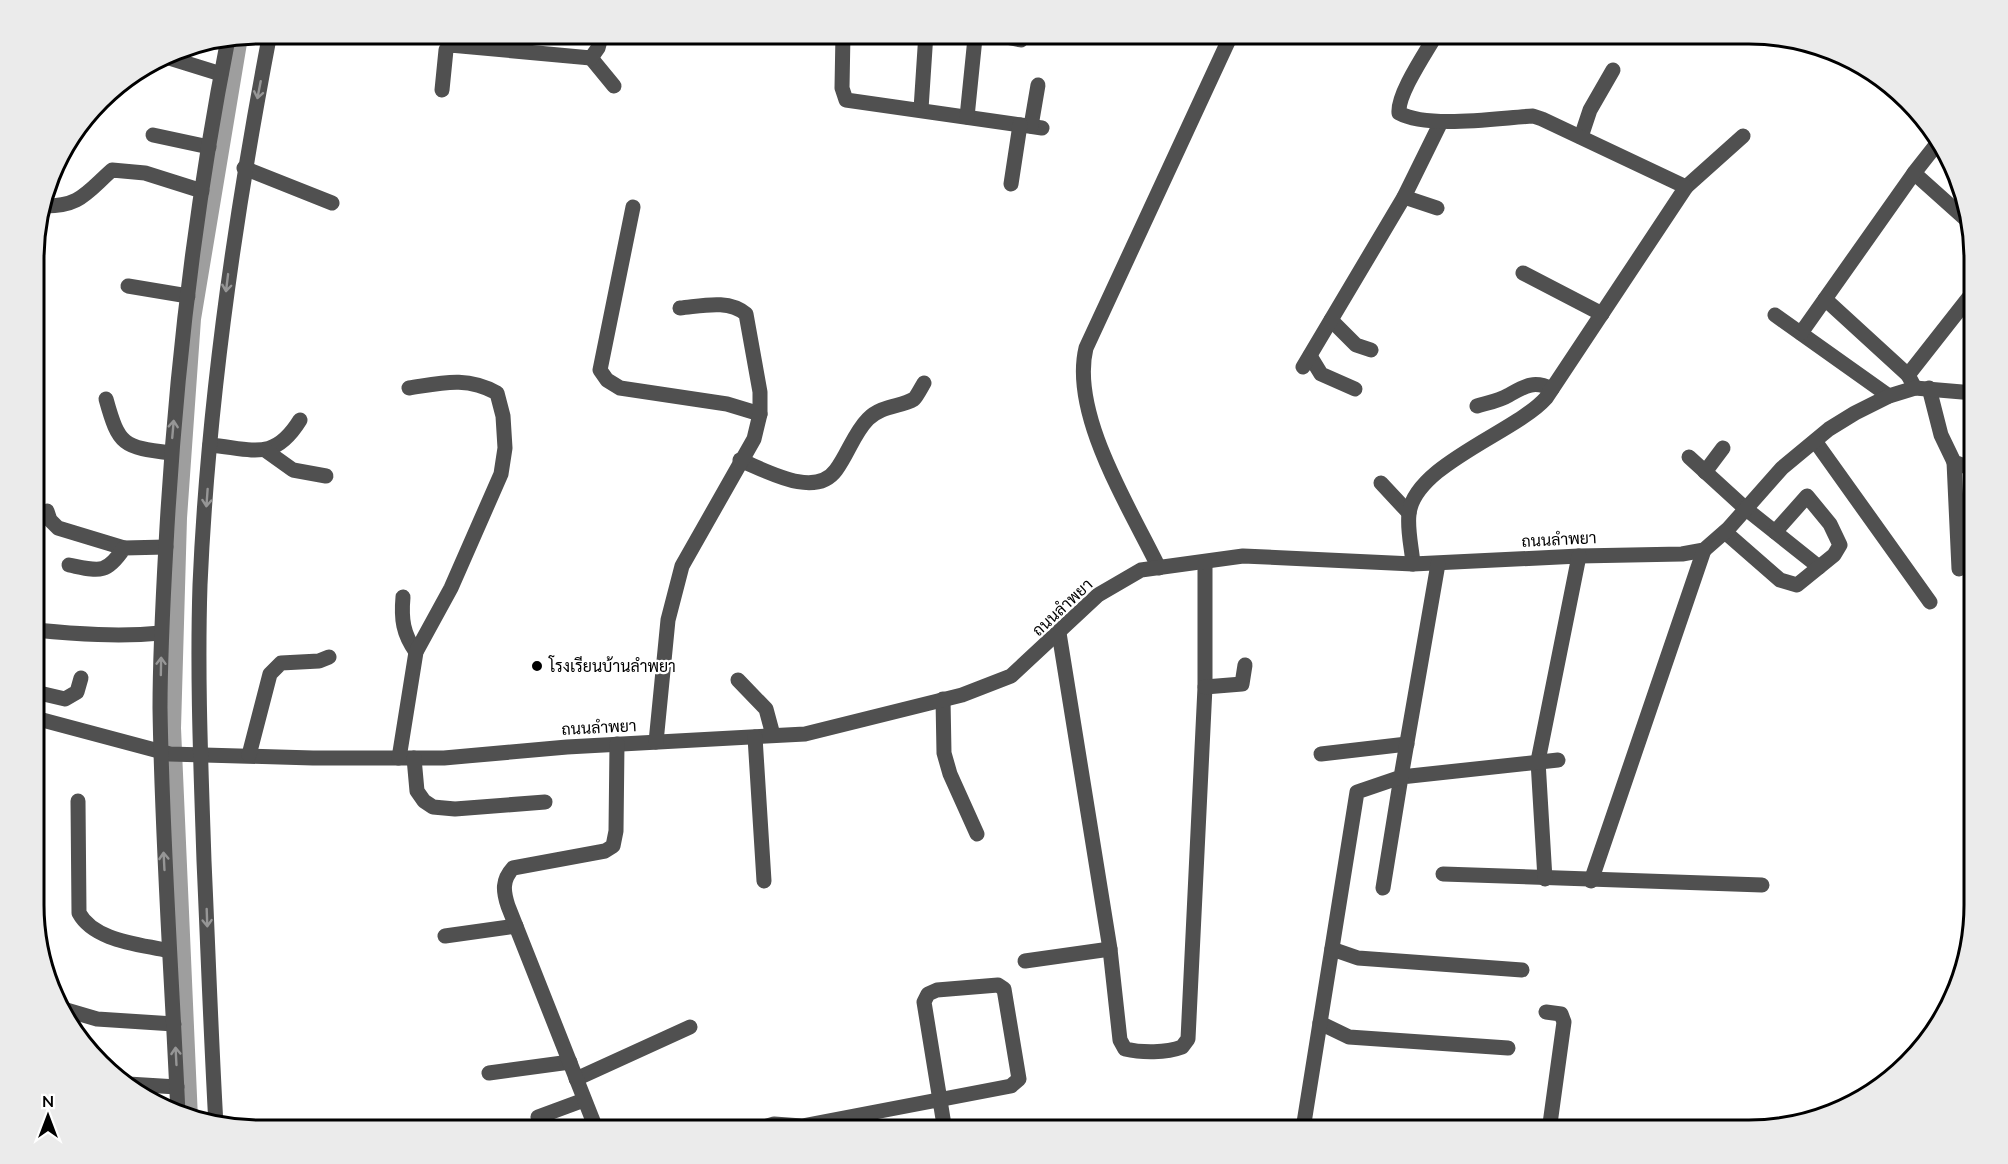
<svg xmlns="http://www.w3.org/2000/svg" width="2008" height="1164" font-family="Mulish,Sarabun,sans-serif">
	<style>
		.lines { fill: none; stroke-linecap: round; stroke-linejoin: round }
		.canal { stroke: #9e9e9e; stroke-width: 16 }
		.minor { stroke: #505050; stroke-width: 15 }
		.wall { fill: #a5a5a5 }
		.oneway { stroke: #969696 }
		.poi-dot { fill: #000; stroke: #fff; stroke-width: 2 }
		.labels { text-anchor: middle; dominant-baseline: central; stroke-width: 4.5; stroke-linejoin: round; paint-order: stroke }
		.street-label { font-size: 16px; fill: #000; stroke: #fff }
		.poi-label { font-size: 16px; fill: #000; stroke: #fff; text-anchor: start }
		.rim { fill: none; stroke: #000; stroke-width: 3 }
	</style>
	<rect width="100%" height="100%" fill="#fff"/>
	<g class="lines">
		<!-- canal -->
		<polyline class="canal" points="190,1119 173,728 179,518 193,319 240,37"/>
		<!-- minor -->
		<g class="minor">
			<polyline points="843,33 842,88 846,100 1042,128"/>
			<polyline points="163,56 221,74"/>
			<polyline points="591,58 614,86"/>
			<polyline points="442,90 446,50 450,45 591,58 598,48 602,33"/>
			<polyline points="921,109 926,33"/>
			<polyline points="967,117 975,38 986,33 1021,40"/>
			<polyline points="1031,126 1038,85"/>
			<polyline points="153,135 209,147"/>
			<polyline points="1581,137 1590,110 1613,70"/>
			<polyline points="244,168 332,203"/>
			<polyline points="1914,173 1971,224"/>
			<polyline points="1011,184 1020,125"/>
			<polyline points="1686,187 1743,136"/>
			<polyline points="1404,197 1437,208"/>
			<path d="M 42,206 C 80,207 86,193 112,170 L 145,173 L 202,191"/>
			<polyline points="633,207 600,370 607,380 620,388 727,404 760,414"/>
			<polyline points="1523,273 1602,314"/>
			<polyline points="128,286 188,296"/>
			<polyline points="1825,299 1908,375"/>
			<polyline points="1775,315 1889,396"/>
			<polyline points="1331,320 1356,345 1371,350"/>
			<polyline points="1801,333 1914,173 1940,140"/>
			<polyline points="1310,356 1321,374 1355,389"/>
			<polyline points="1303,367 1404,197 1441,122"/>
			<polyline points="1915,388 1908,375 1974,291"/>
			<polyline points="1929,388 1941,435 1954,462 1975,470"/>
			<path d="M 106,399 C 119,446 123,447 171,453"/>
			<path d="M 1477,406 C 1487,403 1499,401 1509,395 C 1525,386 1534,380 1552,389"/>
			<polyline points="1815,441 1930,602"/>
			<path d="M 210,445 C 253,449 274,462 300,420"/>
			<polyline points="265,450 293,470 326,476"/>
			<polyline points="1689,457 1746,509 1819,567"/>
			<path d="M 740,460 C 767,471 815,499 836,470 C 848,454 854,433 868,419 C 882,405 901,407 914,399 C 917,396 921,388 924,383"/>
			<polyline points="1954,462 1959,569"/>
			<polyline points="1705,472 1723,448"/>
			<polyline points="1381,483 1409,513"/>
			<polyline points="47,511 50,520 58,528 124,548"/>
			<polyline points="1725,532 1780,580 1797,585 1834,555 1840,545 1830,524 1807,496 1775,532"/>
			<path d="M 1413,564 C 1412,549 1407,530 1409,514 C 1414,465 1516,432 1546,398 L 1686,187 L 1542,119 L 1533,116 C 1498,118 1428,129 1399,113 C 1397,94 1427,51 1437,33"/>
			<path d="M 69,565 C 99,571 106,575 124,548 L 166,547"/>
			<path d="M 1159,568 C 1130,508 1070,414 1086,348 L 1232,33"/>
			<path d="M 403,597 C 401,619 403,634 416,652"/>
			<path d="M 35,630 C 77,634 119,637 161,633"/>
			<path d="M 1059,633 L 1110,949 L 1120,1040 L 1125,1049 C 1142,1053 1166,1053 1182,1047 L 1188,1039 L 1205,687 L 1205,562"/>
			<polyline points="738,680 766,709 773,735"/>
			<polyline points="1205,687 1242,684 1245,665"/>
			<polyline points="35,692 65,699 77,692 81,678"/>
			<polyline points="943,699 944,753 950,774 977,834"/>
			<polyline points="35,718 170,754 313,758 444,758 567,747 805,734 962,695 1011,676 1098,595 1141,570 1243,556 1413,564 1579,556 1682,554 1704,550 1728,529 1782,468 1829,429 1855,413 1889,396 1915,388 1974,393"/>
			<polyline points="755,737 764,881"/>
			<path d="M 656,742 L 668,620 L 682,566 L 754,439 L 760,414 L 760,392 L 746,314 C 728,299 702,306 680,308"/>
			<polyline points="1321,754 1407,744"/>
			<polyline points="249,755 270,674 281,663 319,661 329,657"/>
			<path d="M 399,758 L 416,652 L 451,588 L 501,474 L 505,448 L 503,416 L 497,393 C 466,376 442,383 409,388"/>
			<polyline points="414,758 417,791 424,801 433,807 455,809 545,802"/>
			<path d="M 78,801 L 79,913 C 94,941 140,944 169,951"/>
			<polyline points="1443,874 1762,885"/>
			<polyline points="1545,879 1538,761 1579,556"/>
			<polyline points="1591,881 1704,550"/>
			<polyline points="1383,888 1401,777 1558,760"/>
			<polyline points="445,936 516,926"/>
			<polyline points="1332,949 1358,958 1522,970"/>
			<polyline points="1025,961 1110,949"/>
			<polyline points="63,1009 97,1019 174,1024"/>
			<polyline points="1546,1012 1561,1014 1564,1022 1549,1131"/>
			<polyline points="1320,1023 1349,1037 1508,1048"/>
			<polyline points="489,1073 570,1062"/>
			<polyline points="576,1079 690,1027"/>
			<polyline points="128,1084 177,1087"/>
			<path d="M 178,1114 C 172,979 162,843 160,708 C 160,653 163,599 166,545 C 175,376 195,206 228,39"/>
			<polyline points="538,1117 584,1100"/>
			<path d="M 216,1125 C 211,1037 208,949 204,861 C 201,769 197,677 200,585 C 208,399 235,215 270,33"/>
			<polyline points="1303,1129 1357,792 1401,777 1438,564"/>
			<polyline points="1454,1129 1458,1131"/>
			<path d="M 597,1131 L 508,906 C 503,891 502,880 513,868 L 605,851 L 613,846 L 616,831 L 617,744"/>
			<polyline points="750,1131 774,1124 802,1126 1011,1086 1019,1079 1004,989 998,985 937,990 928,994 924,1002 945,1131"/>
		</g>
	</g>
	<!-- wall -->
	<g class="wall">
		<polygon points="1952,164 1963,187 1964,191 1947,177"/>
		<polygon points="1965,195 1967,208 1962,203"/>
	</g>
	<!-- one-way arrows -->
	<defs><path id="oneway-shaft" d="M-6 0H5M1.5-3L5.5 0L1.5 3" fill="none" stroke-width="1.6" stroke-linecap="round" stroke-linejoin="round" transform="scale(1.5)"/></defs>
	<g class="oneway">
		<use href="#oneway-shaft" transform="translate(259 90) rotate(101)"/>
		<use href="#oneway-shaft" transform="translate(227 283) rotate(97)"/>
		<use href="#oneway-shaft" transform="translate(173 429) rotate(-85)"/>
		<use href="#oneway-shaft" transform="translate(207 498) rotate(94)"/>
		<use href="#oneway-shaft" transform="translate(161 666) rotate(-89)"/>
		<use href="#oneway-shaft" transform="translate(164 861) rotate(-93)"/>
		<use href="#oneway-shaft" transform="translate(207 918) rotate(88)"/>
		<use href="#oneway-shaft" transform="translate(176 1056) rotate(-93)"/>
	</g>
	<!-- markers -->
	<circle class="poi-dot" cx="537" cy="666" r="6"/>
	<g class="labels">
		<!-- street labels -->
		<g class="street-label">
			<text transform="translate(1559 539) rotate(-3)">ถนนลำพยา</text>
			<text transform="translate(1062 607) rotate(-43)">ถนนลำพยา</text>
			<text transform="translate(599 727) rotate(-3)">ถนนลำพยา</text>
		</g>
		<!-- poi labels -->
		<g class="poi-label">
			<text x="549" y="666">โรงเรียนบ้านลำพยา</text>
		</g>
	</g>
	<!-- crop -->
	<path d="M0 0H2008V1164H0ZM259 44H1749A215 215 0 0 1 1964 259V905A215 215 0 0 1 1749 1120H259A215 215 0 0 1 44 905V259A215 215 0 0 1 259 44Z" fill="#ebebeb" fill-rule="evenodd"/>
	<path class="rim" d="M259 44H1749A215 215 0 0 1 1964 259V905A215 215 0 0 1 1749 1120H259A215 215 0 0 1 44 905V259A215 215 0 0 1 259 44Z"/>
	<!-- north arrow -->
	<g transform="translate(48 1116)" stroke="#ffffff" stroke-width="4.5" paint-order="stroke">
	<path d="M0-4.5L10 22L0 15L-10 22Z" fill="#000000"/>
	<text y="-9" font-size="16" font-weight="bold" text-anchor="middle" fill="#000000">N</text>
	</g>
</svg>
